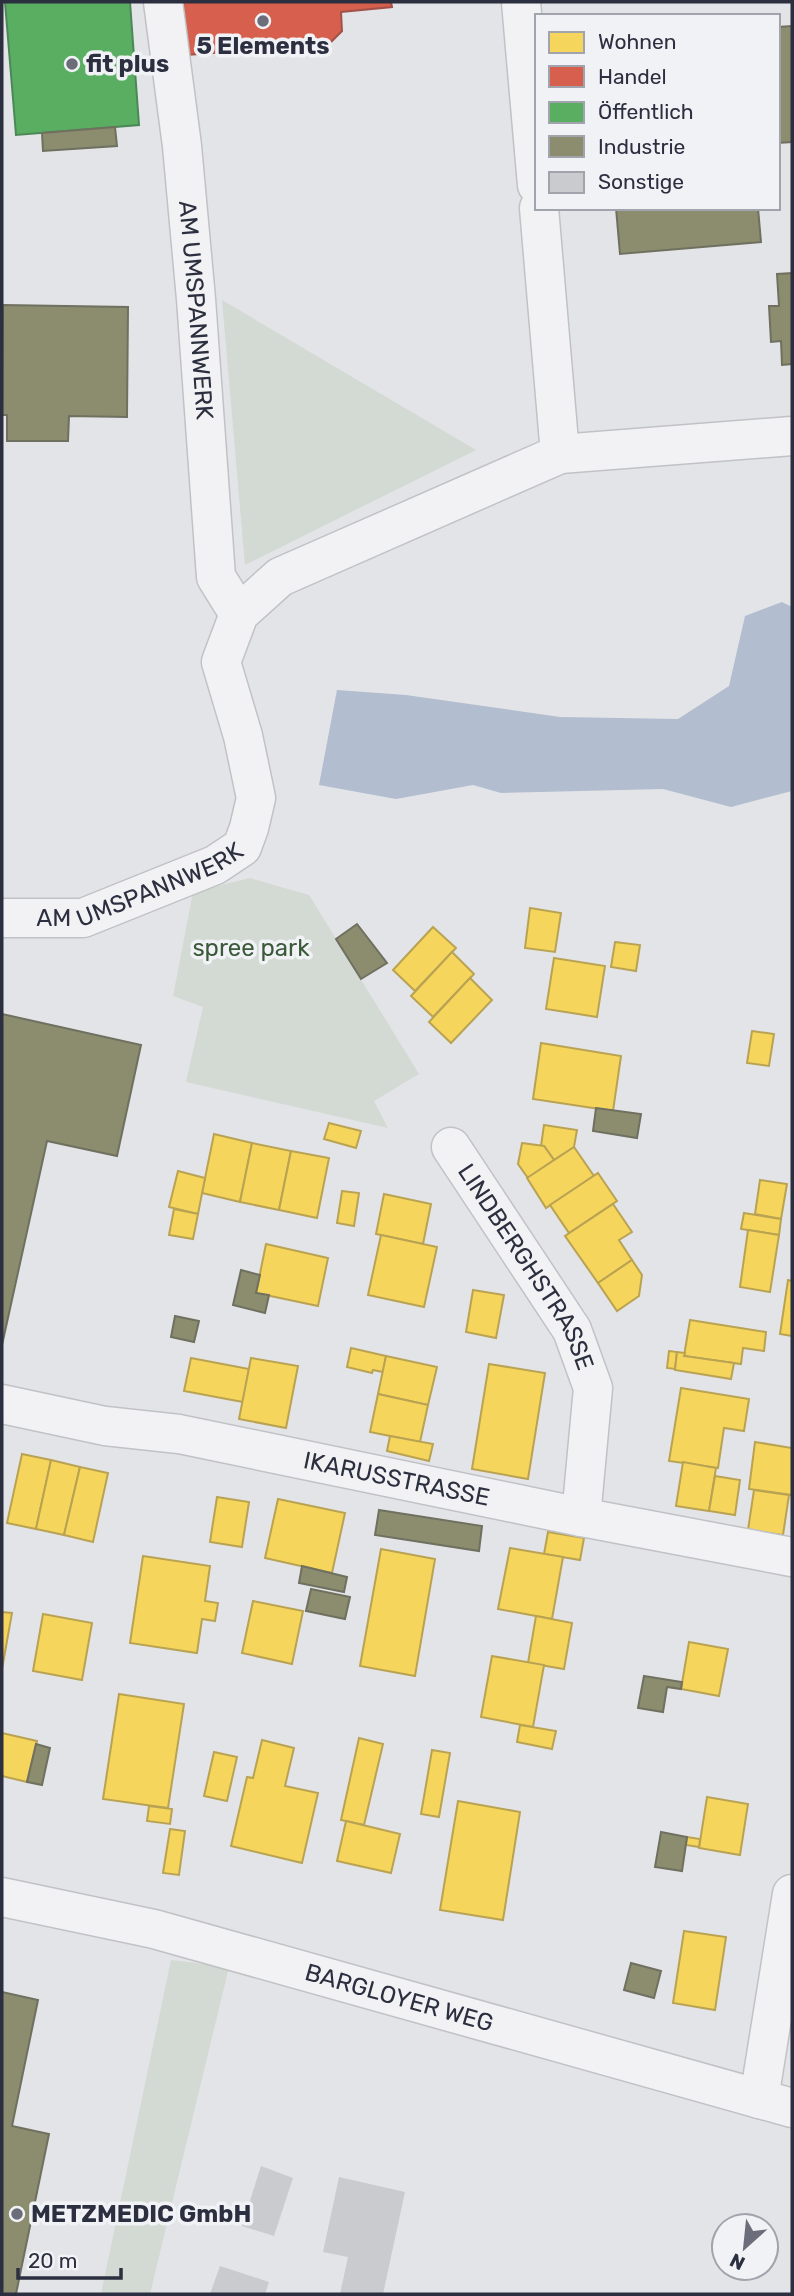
<svg xmlns="http://www.w3.org/2000/svg" width="794" height="2296" font-family="Rubik,sans-serif">
	<style>
		.green { fill: #d2dad3 }
		.water { fill: #b3bdd0 }
		.homes { fill: #f6d55c; stroke: #b9a353; stroke-width: 2 }
		.shops { fill: #d6604d; stroke: #a35149; stroke-width: 2 }
		.public { fill: #5aae61; stroke: #4c8857; stroke-width: 2 }
		.industry { fill: #8c8c6e; stroke: #6f7060; stroke-width: 2 }
		.building { fill: #c9cbce }
		.lines { fill: none; stroke-linecap: round; stroke-linejoin: round }
		.minor-casing { stroke: #c1c2c5; stroke-width: 41 }
		.minor { stroke: #f2f2f4; stroke-width: 38 }
		.poi-dot { fill: #6b6e7a; stroke: #f1f2f6; stroke-width: 2.5 }
		.labels { text-anchor: middle; dominant-baseline: central; stroke-width: 7; stroke-linejoin: round; paint-order: stroke }
		.poi-label { font-size: 24px; font-weight: bold; fill: #2b2f3f; stroke: #f1f2f6; text-anchor: start }
		.street-label { font-size: 24px; fill: #2b2f3f; stroke: #f1f2f6 }
		.park-label { font-size: 24px; fill: #3a5a39; stroke: #f1f2f6 }
	</style>
	<rect width="100%" height="100%" fill="#e3e4e7"/>
	<!-- green -->
	<g class="green">
		<polygon points="222,300 476,450 245,565"/>
		<polygon points="250,878 309,895 419,1074 374,1101 388,1128 186,1082 203,1007 173,996 193,892"/>
		<polygon points="171,1960 229,1967 150,2294 101,2294"/>
	</g>
	<!-- water -->
	<polygon class="water" points="782,602 792,607 792,791 731,807 663,789 501,793 473,785 396,799 319,785 337,690 406,695 560,717 678,719 729,686 745,616"/>
	<!-- homes -->
	<g class="homes">
		<polygon points="530,908 561,913 555,952 525,948"/>
		<polygon points="433,927 456,948 415,991 393,970"/>
		<polygon points="615,942 640,945 636,971 611,967"/>
		<polygon points="452,952 474,974 433,1017 411,996"/>
		<polygon points="554,958 605,966 597,1017 546,1009"/>
		<polygon points="470,978 492,1000 451,1043 429,1022"/>
		<polygon points="752,1031 774,1034 769,1066 747,1063"/>
		<polygon points="541,1043 621,1056 613,1111 533,1099"/>
		<polygon points="329,1123 361,1131 356,1148 324,1139"/>
		<polygon points="544,1125 577,1130 574,1147 554,1160 544,1146 541,1146"/>
		<polygon points="214,1134 252,1143 240,1202 202,1193"/>
		<polygon points="252,1143 291,1151 279,1210 240,1202"/>
		<polygon points="522,1143 544,1146 554,1160 528,1178 518,1164"/>
		<polygon points="574,1147 594,1176 546,1208 527,1178"/>
		<polygon points="291,1151 329,1158 317,1218 279,1210"/>
		<polygon points="178,1171 205,1178 198,1214 169,1207"/>
		<polygon points="598,1173 617,1201 569,1233 550,1205"/>
		<polygon points="760,1180 787,1184 781,1219 755,1214"/>
		<polygon points="342,1191 359,1193 354,1226 337,1223"/>
		<polygon points="384,1194 431,1204 423,1244 376,1234"/>
		<polygon points="613,1204 632,1232 619,1240 632,1260 598,1283 565,1236"/>
		<polygon points="174,1209 198,1214 193,1239 169,1235"/>
		<polygon points="744,1213 781,1219 779,1235 741,1229"/>
		<polygon points="748,1230 779,1235 770,1292 740,1287"/>
		<polygon points="381,1235 437,1247 424,1307 368,1295"/>
		<polygon points="266,1244 328,1258 318,1306 256,1293"/>
		<polygon points="632,1260 642,1275 639,1296 617,1311 598,1283"/>
		<polygon points="788,1280 792,1281 792,1336 780,1334"/>
		<polygon points="473,1290 504,1295 496,1338 466,1332"/>
		<polygon points="690,1320 766,1332 764,1351 743,1348 741,1364 684,1356"/>
		<polygon points="351,1348 386,1356 383,1372 373,1370 372,1373 347,1367"/>
		<polygon points="669,1351 677,1352 675,1369 667,1368"/>
		<polygon points="677,1352 685,1353 684,1356 734,1363 731,1379 675,1370"/>
		<polygon points="386,1356 437,1367 428,1405 378,1394"/>
		<polygon points="191,1358 249,1369 243,1402 184,1391"/>
		<polygon points="251,1358 298,1366 286,1428 239,1419"/>
		<polygon points="489,1364 545,1373 528,1479 472,1469"/>
		<polygon points="681,1388 749,1399 744,1431 724,1428 718,1468 669,1461"/>
		<polygon points="378,1394 428,1405 420,1442 370,1432"/>
		<polygon points="390,1436 433,1444 429,1461 387,1451"/>
		<polygon points="755,1442 792,1448 792,1495 749,1489"/>
		<polygon points="22,1454 51,1460 36,1529 7,1523"/>
		<polygon points="51,1460 80,1467 64,1535 36,1529"/>
		<polygon points="683,1462 716,1468 709,1511 676,1506"/>
		<polygon points="80,1467 108,1473 93,1542 64,1535"/>
		<polygon points="715,1476 740,1480 735,1515 709,1511"/>
		<polygon points="754,1490 789,1495 783,1535 748,1530"/>
		<polygon points="217,1497 249,1502 242,1547 210,1542"/>
		<polygon points="278,1499 345,1513 332,1573 265,1558"/>
		<polygon points="548,1532 584,1538 580,1560 544,1554"/>
		<polygon points="510,1548 563,1557 552,1619 498,1609"/>
		<polygon points="381,1549 435,1559 415,1676 360,1666"/>
		<polygon points="143,1556 210,1566 205,1601 218,1603 215,1621 202,1619 197,1653 130,1643"/>
		<polygon points="253,1601 303,1611 292,1664 242,1653"/>
		<polygon points="2,1612 12,1613 2,1669"/>
		<polygon points="43,1614 92,1623 82,1680 33,1671"/>
		<polygon points="536,1616 572,1623 564,1669 528,1663"/>
		<polygon points="689,1642 728,1649 719,1696 681,1689"/>
		<polygon points="492,1656 544,1665 533,1727 481,1717"/>
		<polygon points="119,1694 184,1704 168,1808 103,1799"/>
		<polygon points="520,1725 556,1731 552,1749 517,1742"/>
		<polygon points="2,1733 37,1741 27,1782 2,1776"/>
		<polygon points="359,1738 383,1744 364,1825 341,1820"/>
		<polygon points="262,1740 294,1748 285,1786 318,1793 302,1863 231,1846 247,1777 253,1778"/>
		<polygon points="432,1750 450,1753 439,1817 421,1814"/>
		<polygon points="214,1752 237,1757 227,1801 204,1796"/>
		<polygon points="707,1797 748,1804 740,1855 699,1848"/>
		<polygon points="458,1801 520,1812 503,1920 440,1910"/>
		<polygon points="149,1806 172,1809 170,1824 147,1821"/>
		<polygon points="346,1821 400,1834 391,1873 337,1861"/>
		<polygon points="170,1829 185,1831 179,1875 163,1873"/>
		<polygon points="687,1837 700,1839 699,1847 686,1845"/>
		<polygon points="684,1931 726,1937 715,2010 673,2003"/>
	</g>
	<!-- shops -->
	<polygon class="shops" points="183,2 391,2 392,7 341,12 342,31 329,44 187,55"/>
	<!-- public -->
	<polygon class="public" points="5,2 130,2 139,125 16,135"/>
	<!-- industry -->
	<g class="industry">
		<polygon points="792,26 792,142 778,143 778,27"/>
		<polygon points="115,127 117,146 43,151 42,133"/>
		<polygon points="616,208 758,208 761,242 620,254"/>
		<polygon points="792,273 792,364 782,365 781,341 771,342 769,306 779,306 777,274"/>
		<polygon points="3,305 128,307 127,417 69,416 68,441 7,441 7,415 2,415"/>
		<polygon points="357,924 387,963 361,979 336,939"/>
		<polygon points="2,1014 141,1045 117,1156 47,1141 2,1345"/>
		<polygon points="596,1108 641,1114 637,1138 593,1131"/>
		<polygon points="241,1270 260,1275 256,1293 269,1295 265,1313 233,1305"/>
		<polygon points="175,1316 199,1321 194,1342 171,1337"/>
		<polygon points="379,1510 482,1526 479,1551 375,1535"/>
		<polygon points="302,1566 347,1577 344,1592 299,1583"/>
		<polygon points="311,1589 350,1597 345,1619 306,1611"/>
		<polygon points="644,1676 682,1682 681,1689 667,1687 663,1712 638,1708"/>
		<polygon points="36,1744 50,1748 42,1785 27,1782"/>
		<polygon points="661,1832 687,1837 682,1871 655,1867"/>
		<polygon points="631,1963 661,1971 654,1998 624,1990"/>
		<polygon points="2,1992 38,2000 12,2126 49,2134 16,2294 2,2294"/>
	</g>
	<!-- building -->
	<g class="building">
		<polygon points="261,2166 293,2178 274,2236 242,2226"/>
		<polygon points="339,2177 405,2192 383,2294 340,2294 348,2257 323,2252"/>
		<polygon points="220,2266 269,2282 265,2294 210,2294"/>
	</g>
	<g class="lines">
		<!-- minor casing -->
		<g class="minor-casing">
			<g id="minor">
				<path id="s1" d="M 163,2 L 182,146 L 196,299 L 216,577 L 239,614"/>
				<polyline points="521,2 537,185"/>
				<polyline points="560,454 792,436"/>
				<path id="s2" d="M 2,918 L 83,918 L 215,865 L 242,847 L 249,828 L 256,798 L 243,736 L 221,662 L 239,614 L 280,577 L 560,454 L 539,208"/>
				<path id="s3" d="M 451,1147 L 572,1330 L 593,1388 L 581,1517"/>
				<path id="s4" d="M 2,1404 L 105,1426 L 179,1434 L 581,1517 L 792,1557"/>
				<path id="s5" d="M 2,1897 L 154,1929 L 792,2108"/>
				<polyline points="759,2099 792,1894"/>
			</g>
		</g>
		<!-- minor -->
		<use href="#minor" class="minor"/>
	</g>
	<!-- markers -->
	<g class="poi-dot">
		<circle cx="263" cy="21" r="7"/>
		<circle cx="72" cy="64" r="7"/>
		<circle cx="17" cy="2214" r="7"/>
	</g>
	<g class="labels">
		<!-- poi labels -->
		<g class="poi-label">
			<text x="263" y="46" text-anchor="middle">5 Elements</text>
			<text x="86" y="64">fit plus</text>
			<text x="31" y="2214">METZMEDIC GmbH</text>
		</g>
		<!-- street labels -->
		<g class="street-label">
			<text stroke="none"><textPath href="#s1" startOffset="310">AM UMSPANNWERK</textPath></text>
			<text stroke="none"><textPath href="#s2" startOffset="144">AM UMSPANNWERK</textPath></text>
			<text stroke="none"><textPath href="#s3" startOffset="142">LINDBERGHSTRASSE</textPath></text>
			<text stroke="none"><textPath href="#s4" startOffset="402">IKARUSSTRASSE</textPath></text>
			<text stroke="none"><textPath href="#s5" startOffset="410">BARGLOYER WEG</textPath></text>
		</g>
		<!-- park labels -->
		<g class="park-label">
			<text x="251" y="948">spree park</text>
		</g>
	</g>
	<!-- border -->
	<rect width="794" height="2296" fill="none" stroke="#2b2f3f" stroke-width="7"/>
	<!-- legend -->
	<rect x="535" y="14" width="245" height="196" fill="#f1f2f6" stroke="#a2a4ad" stroke-width="2"/>
	<rect x="549" y="32" width="35" height="21" fill="#f6d55c" stroke="#a2a4ad" stroke-width="2"/>
	<text x="598" y="49" font-size="21" fill="#2b2f3f">Wohnen</text>
	<rect x="549" y="66" width="35" height="21" fill="#d6604d" stroke="#a2a4ad" stroke-width="2"/>
	<text x="598" y="84" font-size="21" fill="#2b2f3f">Handel</text>
	<rect x="549" y="102" width="35" height="21" fill="#5aae61" stroke="#a2a4ad" stroke-width="2"/>
	<text x="598" y="119" font-size="21" fill="#2b2f3f">Öffentlich</text>
	<rect x="549" y="136" width="35" height="21" fill="#8c8c6e" stroke="#a2a4ad" stroke-width="2"/>
	<text x="598" y="154" font-size="21" fill="#2b2f3f">Industrie</text>
	<rect x="549" y="172" width="35" height="21" fill="#c9cbce" stroke="#a2a4ad" stroke-width="2"/>
	<text x="598" y="189" font-size="21" fill="#2b2f3f">Sonstige</text>
	<!-- north arrow -->
	<g transform="translate(745 2247) rotate(207)"><circle r="33" fill="#f1f2f6" stroke="#a2a4ad" stroke-width="2"/>
	<path d="M0-5L12 26L0 18L-12 26Z" fill="#6b6e7a"/>
	<text y="-10" font-size="19" font-weight="bold" text-anchor="middle" fill="#2b2f3f">N</text>
	</g>
	<!-- scale -->
	<path d="M18 2268v10h103v-10" fill="none" stroke="#2b2f3f" stroke-width="3.5"/>
	<text x="28" y="2268" font-size="21" fill="#2b2f3f" stroke="#f1f2f6" stroke-width="5" paint-order="stroke">20 m</text>
</svg>
